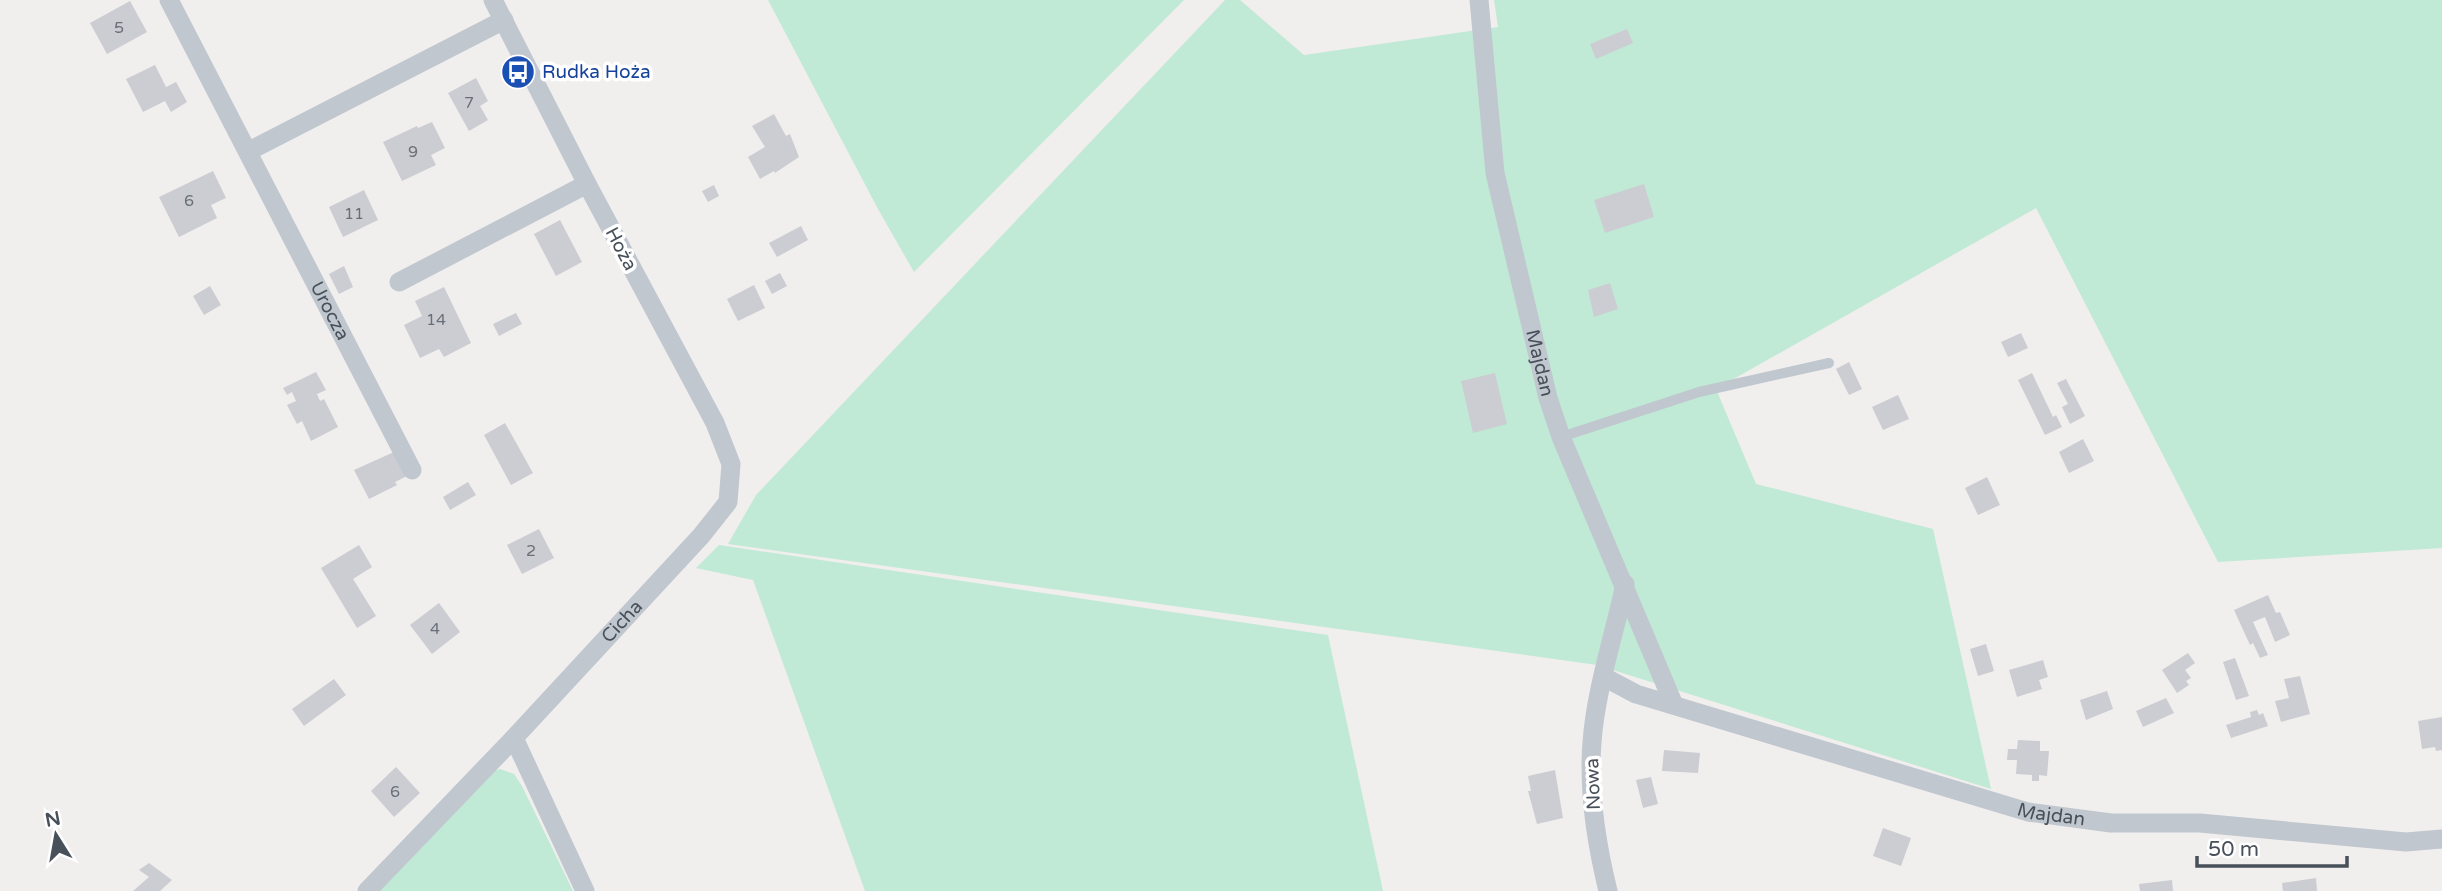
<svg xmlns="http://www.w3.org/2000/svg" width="2442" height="891" font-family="'Varela Round',sans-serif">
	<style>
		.green { fill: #c0ead5 }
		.building { fill: #cccdd2 }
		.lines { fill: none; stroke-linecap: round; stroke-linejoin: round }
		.lane { stroke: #c0c7cf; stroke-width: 10 }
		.street { stroke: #c0c7cf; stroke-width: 19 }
		.labels { text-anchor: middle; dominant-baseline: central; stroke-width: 7; stroke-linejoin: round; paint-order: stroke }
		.number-label { font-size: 16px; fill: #696f78 }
		.transit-label { font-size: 19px; fill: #164399; stroke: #fff; text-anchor: start }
		.street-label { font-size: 19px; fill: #48505a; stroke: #fff }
	</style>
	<rect width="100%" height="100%" fill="#f1eeee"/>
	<!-- green -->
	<g class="green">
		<polygon points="768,0 1184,0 914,272 878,209"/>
		<polygon points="1225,0 1240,0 1304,55 1498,27 1494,0 2442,0 2442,548 2218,562 2036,208 1716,389 1756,484 1933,529 1991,789 1597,665 728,544 756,495"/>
		<polygon points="719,545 1328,635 1383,891 865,891 753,580 696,568"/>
		<polygon points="500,769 514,774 522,786 573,891 370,891 488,773"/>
	</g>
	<!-- building -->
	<g class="building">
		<polygon points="130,1 147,32 107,54 90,23"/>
		<polygon points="1627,29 1633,43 1596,59 1590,44"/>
		<polygon points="155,65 166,87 176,82 187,102 171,112 165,101 143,112 126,79"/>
		<polygon points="476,78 488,101 480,106 488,120 469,131 448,93"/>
		<polygon points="774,114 786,136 790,134 799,157 775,173 774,171 760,179 748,157 765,147 752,126"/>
		<polygon points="432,122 445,148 431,155 436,165 402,181 383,142 417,126 418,128"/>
		<polygon points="213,171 226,198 211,205 217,218 179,237 159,197"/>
		<polygon points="1644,184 1654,217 1605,233 1594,200"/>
		<polygon points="714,185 719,196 708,202 702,191"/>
		<polygon points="364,190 378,220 343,237 329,207"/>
		<polygon points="560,220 582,262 556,276 534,234"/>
		<polygon points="801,226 808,240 777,257 769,243"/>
		<polygon points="344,266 353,287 339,294 329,274"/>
		<polygon points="780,273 787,286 772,294 765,281"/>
		<polygon points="1610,283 1618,309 1594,317 1588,290"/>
		<polygon points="754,285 765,308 738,321 727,299"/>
		<polygon points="210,286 221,305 204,315 193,296"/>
		<polygon points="444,287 471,343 444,357 439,349 420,358 404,325 422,316 415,301"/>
		<polygon points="516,313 522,324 499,336 493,324"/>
		<polygon points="2021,333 2028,348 2008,357 2001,342"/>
		<polygon points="1849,362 1862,389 1849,395 1836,369"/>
		<polygon points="316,372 326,390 317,394 320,401 324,399 338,427 311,441 302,421 297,424 287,405 296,401 292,392 287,395 283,388"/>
		<polygon points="1495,373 1507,424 1473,433 1461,381"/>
		<polygon points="2032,373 2053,417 2056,415 2062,427 2045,435 2018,380"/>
		<polygon points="2066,379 2085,416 2070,424 2062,407 2068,404 2057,383"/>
		<polygon points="1898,395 1909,419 1883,430 1872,407"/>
		<polygon points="505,423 533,473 511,485 484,435"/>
		<polygon points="2083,439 2094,461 2069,473 2059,452"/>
		<polygon points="394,452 407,476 395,482 397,485 369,499 354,470"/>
		<polygon points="1987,477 2000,505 1978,515 1965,488"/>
		<polygon points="468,482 476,495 450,510 443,497"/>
		<polygon points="539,529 554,558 522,574 507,545"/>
		<polygon points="359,545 372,567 353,579 376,616 357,628 321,568"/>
		<polygon points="2268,595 2276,613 2280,612 2290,635 2275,642 2265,617 2253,622 2268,655 2260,658 2253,643 2250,645 2234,610"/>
		<polygon points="439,603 460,632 432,654 410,625"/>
		<polygon points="1986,644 1994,671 1978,676 1970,649"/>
		<polygon points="2188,653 2195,663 2185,670 2191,678 2186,681 2189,685 2177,693 2162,670"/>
		<polygon points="2235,658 2249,696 2236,700 2223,662"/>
		<polygon points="2043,660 2048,677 2039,680 2042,689 2017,697 2009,670"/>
		<polygon points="2300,676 2310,714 2281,722 2275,701 2289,698 2284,679"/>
		<polygon points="334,679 346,695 304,726 292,709"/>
		<polygon points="2107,691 2113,709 2086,720 2080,700"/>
		<polygon points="2166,698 2174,713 2143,727 2136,711"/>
		<polygon points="2257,710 2259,715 2263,713 2268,726 2231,738 2226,725 2251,717 2250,712"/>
		<polygon points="2442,717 2442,750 2436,751 2435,747 2422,749 2418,721"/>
		<polygon points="2018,740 2040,741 2040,751 2049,751 2047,776 2039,775 2039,781 2032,781 2032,775 2016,774 2017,760 2007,760 2008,749 2017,749"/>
		<polygon points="1664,750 1700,753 1698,773 1662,771"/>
		<polygon points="396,767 420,793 394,817 371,791"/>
		<polygon points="1555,770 1563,818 1537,824 1528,791 1531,791 1528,776"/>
		<polygon points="1651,777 1658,804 1643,808 1636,780"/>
		<polygon points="1883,828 1911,838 1901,866 1873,856"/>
		<polygon points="149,863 172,880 160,891 133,891 149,877 139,870"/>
		<polygon points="2316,878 2317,891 2283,891 2282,883"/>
		<polygon points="2172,880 2173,891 2140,891 2139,884"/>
	</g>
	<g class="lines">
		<!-- lane -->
		<polyline class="lane" points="1561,437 1699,392 1829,363"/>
		<!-- street -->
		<g class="street">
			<path id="s1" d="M 169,0 L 412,470"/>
			<path id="s2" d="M 1479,0 L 1495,173 L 1548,398 L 1561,437 L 1674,705"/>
			<polyline points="249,151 504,20"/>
			<polyline points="399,282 587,184"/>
			<path id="s3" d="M 1604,677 L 1636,694 L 2028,812 L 2111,823 L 2200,823 L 2406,842 L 2442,839"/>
			<polyline points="514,738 585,891"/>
			<path id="s4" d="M 367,891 L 514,738 L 701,536 L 728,502 L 731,464 L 715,423 L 587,184 L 493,0"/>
			<path d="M 1608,891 C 1596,842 1588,792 1592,742 C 1596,689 1614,636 1625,584"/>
		</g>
	</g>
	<!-- icons -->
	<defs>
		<g id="bus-disc" transform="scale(1.75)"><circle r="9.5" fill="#1a4fb4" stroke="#fff"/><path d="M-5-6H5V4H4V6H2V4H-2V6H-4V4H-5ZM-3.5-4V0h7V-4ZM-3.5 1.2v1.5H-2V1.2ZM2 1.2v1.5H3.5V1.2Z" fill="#fff"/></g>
	</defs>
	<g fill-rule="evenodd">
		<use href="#bus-disc" x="518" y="72"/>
	</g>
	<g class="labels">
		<!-- number labels -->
		<g class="number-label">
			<text x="119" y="28">5</text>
			<text x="469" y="103">7</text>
			<text x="413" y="152">9</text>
			<text x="189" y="201">6</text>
			<text x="354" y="214">11</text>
			<text x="436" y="320">14</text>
			<text x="531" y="551">2</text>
			<text x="435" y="629">4</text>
			<text x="395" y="792">6</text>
		</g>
		<!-- transit labels -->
		<g class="transit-label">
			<text x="542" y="72">Rudka Hoża</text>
		</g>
		<!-- street labels -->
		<g class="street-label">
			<text transform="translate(621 249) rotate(62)">Hoża</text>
			<text stroke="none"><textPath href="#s1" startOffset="350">Urocza</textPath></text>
			<text stroke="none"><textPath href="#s2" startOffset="369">Majdan</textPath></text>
			<text stroke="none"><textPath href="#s4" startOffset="371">Cicha</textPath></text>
			<text transform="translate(1593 784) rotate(-92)">Nowa</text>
			<text stroke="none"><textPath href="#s3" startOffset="469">Majdan</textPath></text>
		</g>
	</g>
	<!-- north arrow -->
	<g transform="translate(56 835) rotate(349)" stroke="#ffffff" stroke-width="5" paint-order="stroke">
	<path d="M0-5L12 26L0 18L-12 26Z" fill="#48505a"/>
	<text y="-10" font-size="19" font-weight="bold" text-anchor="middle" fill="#48505a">N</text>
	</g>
	<!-- scale -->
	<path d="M2197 856v10h150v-10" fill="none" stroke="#48505a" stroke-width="3.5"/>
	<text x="2208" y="856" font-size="21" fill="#48505a" stroke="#ffffff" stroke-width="5" paint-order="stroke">50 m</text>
</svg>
